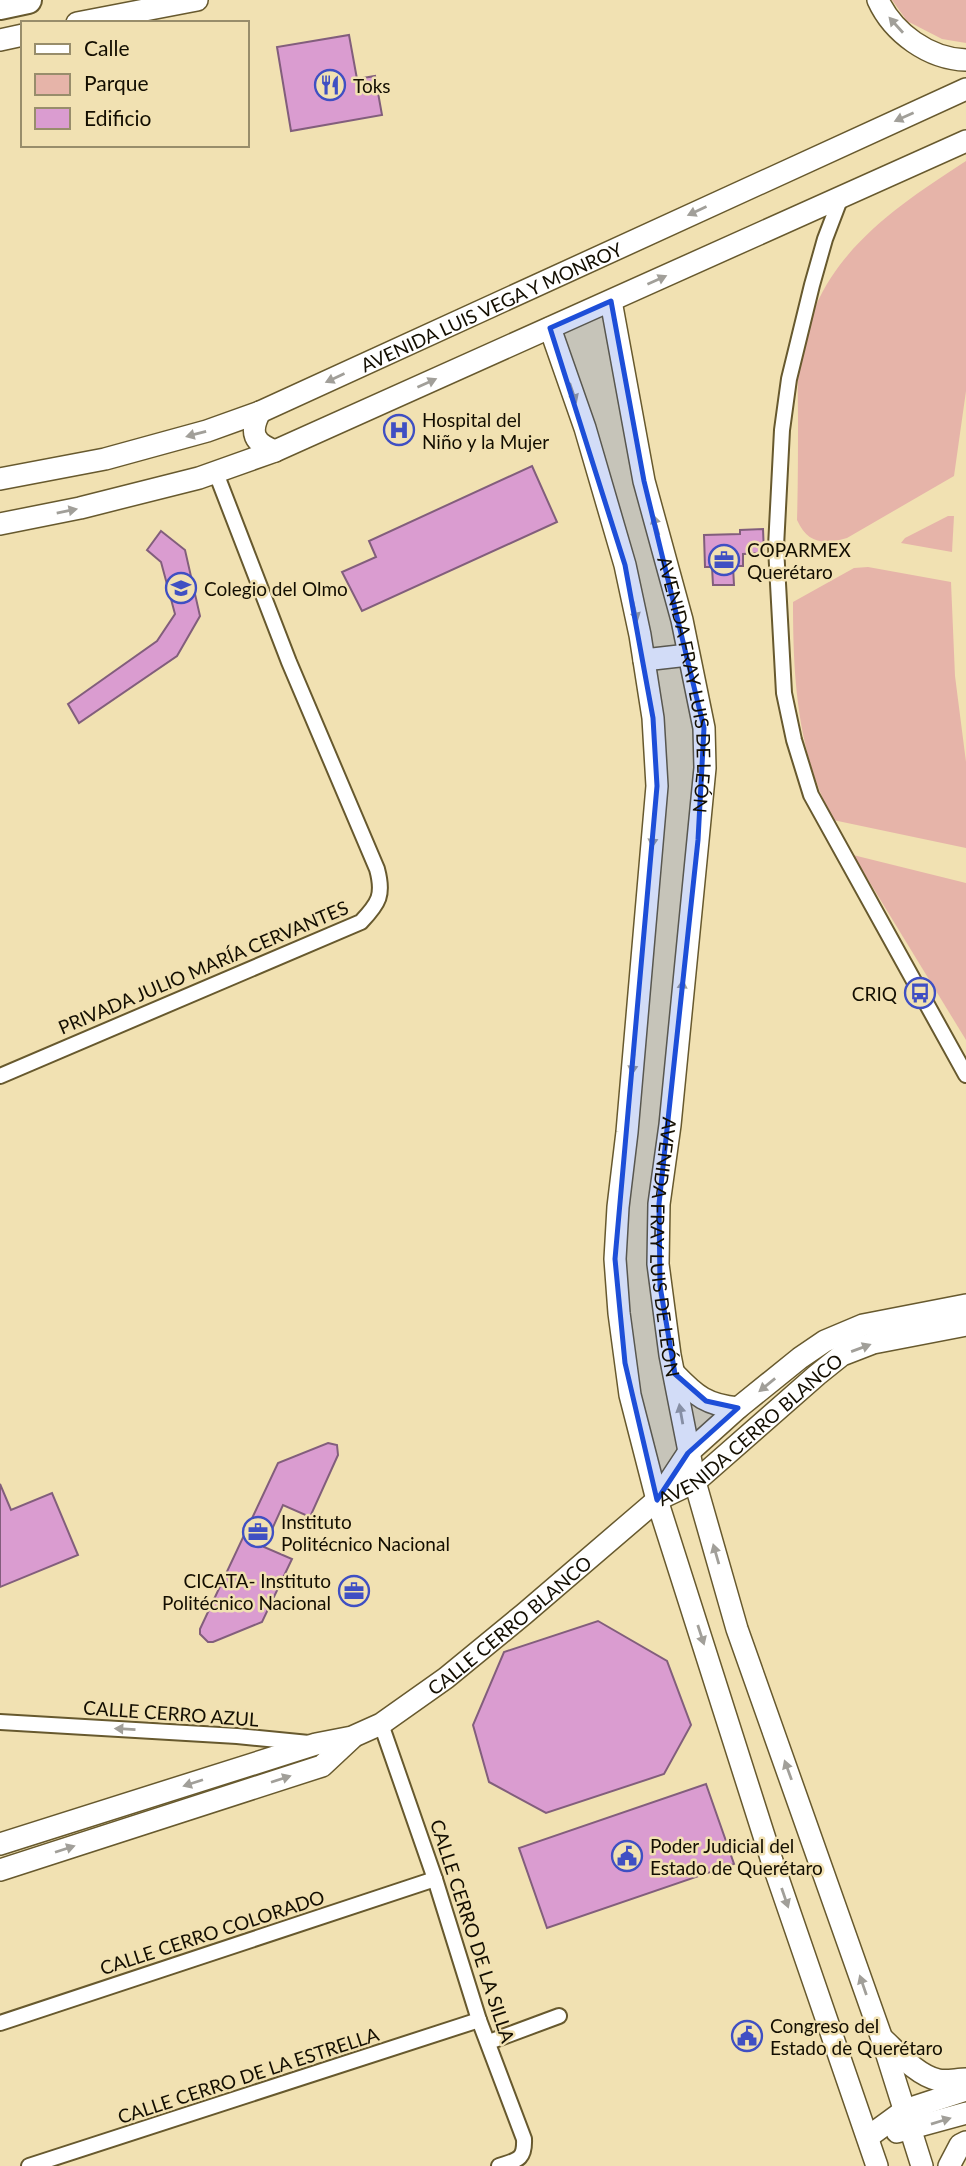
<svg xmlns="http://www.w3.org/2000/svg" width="966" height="2166" font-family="Lato,sans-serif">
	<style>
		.green { fill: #e6b4a9 }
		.building { fill: #da9cd0; stroke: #825e7c; stroke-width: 2 }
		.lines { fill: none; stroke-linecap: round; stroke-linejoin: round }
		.street-casing { stroke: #67592e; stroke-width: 18 }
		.secondary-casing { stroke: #67592e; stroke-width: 24 }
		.highway-casing { stroke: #67592e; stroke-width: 30 }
		.street { stroke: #fff; stroke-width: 14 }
		.secondary { stroke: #fff; stroke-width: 21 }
		.highway { stroke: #fff; stroke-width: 26 }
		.oneway { fill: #a19f99 }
		.marked { fill: #1d4ed8; fill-opacity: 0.2; stroke: #1d4ed8; stroke-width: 5; stroke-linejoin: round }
		.labels { text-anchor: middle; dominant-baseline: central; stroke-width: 5; stroke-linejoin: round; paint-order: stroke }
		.poi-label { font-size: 19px; fill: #130e01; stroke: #f1e1b2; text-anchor: start }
		.street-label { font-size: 19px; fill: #130e01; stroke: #f1e1b2 }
	</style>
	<rect width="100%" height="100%" fill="#f1e1b2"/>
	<!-- green -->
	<g class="green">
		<polygon points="892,0 966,0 966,43 942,39 907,21"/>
		<path d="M 966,161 L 966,391 L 954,476 L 847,538 C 824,545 808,544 797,520 C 798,486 798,452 798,418 C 798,402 797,386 799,370 C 810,265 884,214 966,161 Z"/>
		<polygon points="948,516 954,516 952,552 901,543 905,538"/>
		<path d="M 868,567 L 951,582 L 955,676 L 966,762 L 966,848 L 833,820 C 797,752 793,677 793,602 L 854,568 Z"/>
		<polygon points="853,855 966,883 966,1040"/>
	</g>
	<!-- building -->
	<g class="building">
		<polygon points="349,35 357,79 375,76 382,115 291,131 277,47"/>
		<polygon points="532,466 557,522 362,611 342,572 376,557 369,541"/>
		<polygon points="763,529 764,553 743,554 743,566 733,566 734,585 713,585 712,567 705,567 704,535 740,534 740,530"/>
		<polygon points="161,531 185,550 200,616 177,656 79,723 68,704 157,641 175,614 161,562 147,550"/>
		<polygon points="328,1443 337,1445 338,1455 310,1517 283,1505 264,1547 292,1559 262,1622 213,1642 208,1642 200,1634 200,1629 278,1463"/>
		<polygon points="0,1484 11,1510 52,1493 78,1555 0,1587"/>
		<polygon points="598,1621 667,1661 691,1725 664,1774 546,1813 489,1782 473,1725 504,1652"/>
		<polygon points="706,1784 734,1864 547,1928 519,1848"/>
	</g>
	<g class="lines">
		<!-- street casing -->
		<g class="street-casing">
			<g id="street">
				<polyline points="841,197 825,239 812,285 789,379 782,430 776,547 784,693 794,740 811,795 966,1075"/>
				<path d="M 0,1076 L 361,922 C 379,903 384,895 377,869 L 289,662 L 216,473"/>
				<polyline points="0,1722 237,1736 309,1743"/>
				<path d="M 381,1724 L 435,1879 L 479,2020 L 524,2139 C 525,2160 517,2160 499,2166"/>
				<polyline points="0,2023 435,1879"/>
				<polyline points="489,2042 559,2016"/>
				<polyline points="29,2166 479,2020"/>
			</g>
		</g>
		<!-- secondary casing -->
		<g class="secondary-casing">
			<g id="secondary">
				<path d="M 878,0 C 893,33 929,59 966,60"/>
				<polyline points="77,23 197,0"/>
				<polyline points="0,40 23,35"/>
				<path id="s1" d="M 611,301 L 644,481 L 682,620 L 704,728 L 705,768 L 698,840 L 670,1125 L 659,1204 L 658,1264 L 670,1355 L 695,1482 L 737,1629 L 881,2036 L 922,2166"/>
				<polyline points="550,328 585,428 625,565 640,635 653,718 657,786 627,1132 618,1207 615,1259 619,1313 630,1395 657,1500 772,1861 877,2166"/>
				<path d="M 260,412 C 249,433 254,443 275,451"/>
				<path id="s2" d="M 0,479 L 105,459 L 207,431 L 260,412 L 966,89"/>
				<polyline points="0,524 80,508 199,478 275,451 966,141"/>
				<polyline points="644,660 688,655"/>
				<path d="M 675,1374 C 696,1396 707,1405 738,1408"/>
				<polyline points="657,1500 688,1453 738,1408 800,1358 825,1341 863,1325 966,1305"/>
				<path id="s3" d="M 0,1844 L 316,1744 L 352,1737 L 381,1724 L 446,1678 L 524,1614 L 657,1500 L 695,1482 L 817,1375 L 842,1355 L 873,1343 L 966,1325"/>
				<polyline points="0,1870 322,1766 352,1738"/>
				<path d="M 884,2040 C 899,2054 917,2075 938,2080 C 946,2082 957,2079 966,2079"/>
				<polyline points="897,2132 966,2113"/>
				<polyline points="868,2137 905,2110 966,2090"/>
				<polyline points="949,2166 960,2145 966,2142"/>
			</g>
		</g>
		<!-- highway casing -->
		<g class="highway-casing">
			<polyline id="highway" points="0,6 28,0"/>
		</g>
		<!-- street -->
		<use href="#street" class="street"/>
		<!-- secondary -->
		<use href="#secondary" class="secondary"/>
		<!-- highway -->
		<use href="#highway" class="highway"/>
	</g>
	<!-- one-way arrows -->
	<defs><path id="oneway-solid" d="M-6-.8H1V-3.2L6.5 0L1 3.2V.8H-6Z" transform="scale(1.75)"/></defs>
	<g class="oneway">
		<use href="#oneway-solid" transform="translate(896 25) rotate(-132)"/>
		<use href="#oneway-solid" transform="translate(904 117) rotate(156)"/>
		<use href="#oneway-solid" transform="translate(697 211) rotate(155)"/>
		<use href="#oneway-solid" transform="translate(657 280) rotate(-24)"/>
		<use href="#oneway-solid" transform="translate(335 378) rotate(155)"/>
		<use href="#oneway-solid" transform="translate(427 383) rotate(-24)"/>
		<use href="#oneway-solid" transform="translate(573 393) rotate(71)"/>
		<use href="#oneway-solid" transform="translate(196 434) rotate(165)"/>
		<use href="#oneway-solid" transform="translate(67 511) rotate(-11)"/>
		<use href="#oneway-solid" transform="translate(656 525) rotate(-106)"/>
		<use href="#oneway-solid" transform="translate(635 611) rotate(77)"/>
		<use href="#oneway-solid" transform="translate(653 837) rotate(94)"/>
		<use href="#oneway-solid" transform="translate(682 990) rotate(-85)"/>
		<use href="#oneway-solid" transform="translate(633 1064) rotate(95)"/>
		<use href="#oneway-solid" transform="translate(861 1348) rotate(-20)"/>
		<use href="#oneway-solid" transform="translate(767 1385) rotate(141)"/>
		<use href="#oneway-solid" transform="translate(681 1414) rotate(-100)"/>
		<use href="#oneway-solid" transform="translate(716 1554) rotate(-106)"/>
		<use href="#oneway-solid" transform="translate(701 1635) rotate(72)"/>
		<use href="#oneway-solid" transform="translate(125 1729) rotate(-177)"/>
		<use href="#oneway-solid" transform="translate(788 1770) rotate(-110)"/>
		<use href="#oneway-solid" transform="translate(281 1779) rotate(-18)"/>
		<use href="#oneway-solid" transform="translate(193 1783) rotate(162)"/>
		<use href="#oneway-solid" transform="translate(65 1849) rotate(-18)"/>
		<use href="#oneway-solid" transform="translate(785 1898) rotate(71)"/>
		<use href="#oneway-solid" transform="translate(863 1985) rotate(-109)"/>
		<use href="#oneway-solid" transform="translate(941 2121) rotate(-17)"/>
	</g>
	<!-- marked area -->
	<path class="marked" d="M 611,301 L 644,481 L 704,728 L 698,840 L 659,1204 L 660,1286 L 675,1374 L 706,1401 L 738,1408 L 688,1453 L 657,1500 L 625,1363 L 615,1259 L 657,786 L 653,718 L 625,565 L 550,328 Z"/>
	<!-- icons -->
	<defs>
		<g id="restaurant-ring" transform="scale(1.575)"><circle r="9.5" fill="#f1e1b2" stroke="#3f4fc3" stroke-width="1.5"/><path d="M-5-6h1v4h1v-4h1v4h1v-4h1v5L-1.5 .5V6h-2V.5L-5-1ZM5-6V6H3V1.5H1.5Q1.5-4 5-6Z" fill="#3f4fc3"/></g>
		<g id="hospital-ring" transform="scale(1.575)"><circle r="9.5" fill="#f1e1b2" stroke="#3f4fc3" stroke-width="1.5"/><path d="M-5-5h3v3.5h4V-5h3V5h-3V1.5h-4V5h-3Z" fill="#3f4fc3"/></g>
		<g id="office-ring" transform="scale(1.575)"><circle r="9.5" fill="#f1e1b2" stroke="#3f4fc3" stroke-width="1.5"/><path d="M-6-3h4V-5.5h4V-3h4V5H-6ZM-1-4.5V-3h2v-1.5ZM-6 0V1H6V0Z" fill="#3f4fc3"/></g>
		<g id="school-ring" transform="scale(1.575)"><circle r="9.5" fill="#f1e1b2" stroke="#3f4fc3" stroke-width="1.5"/><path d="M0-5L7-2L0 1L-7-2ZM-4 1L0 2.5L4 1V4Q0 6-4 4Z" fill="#3f4fc3"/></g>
		<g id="bus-ring" transform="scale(1.575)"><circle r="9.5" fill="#f1e1b2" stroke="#3f4fc3" stroke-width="1.5"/><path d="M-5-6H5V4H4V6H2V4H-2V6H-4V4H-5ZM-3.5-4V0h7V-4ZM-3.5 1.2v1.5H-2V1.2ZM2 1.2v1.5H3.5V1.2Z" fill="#3f4fc3"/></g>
		<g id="civic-ring" transform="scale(1.575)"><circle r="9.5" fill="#f1e1b2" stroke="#3f4fc3" stroke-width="1.5"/><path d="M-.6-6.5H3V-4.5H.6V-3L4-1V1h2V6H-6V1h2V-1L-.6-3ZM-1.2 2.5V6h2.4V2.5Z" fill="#3f4fc3"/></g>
	</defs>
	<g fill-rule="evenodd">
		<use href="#restaurant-ring" x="330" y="85"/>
		<use href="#hospital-ring" x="399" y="430"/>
		<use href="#office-ring" x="724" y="560"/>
		<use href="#school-ring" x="181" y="588"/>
		<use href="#bus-ring" x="920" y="993"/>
		<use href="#office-ring" x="258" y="1532"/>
		<use href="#office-ring" x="354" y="1591"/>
		<use href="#civic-ring" x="627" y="1856"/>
		<use href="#civic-ring" x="747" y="2036"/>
	</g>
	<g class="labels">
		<!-- poi labels -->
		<g class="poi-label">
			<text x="353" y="85">Toks</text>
			<text x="422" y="419">Hospital del<tspan x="422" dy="22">Niño y la Mujer</tspan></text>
			<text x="747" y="549">COPARMEX<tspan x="747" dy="22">Querétaro</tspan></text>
			<text x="204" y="588">Colegio del Olmo</text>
			<text x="897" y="993" text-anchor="end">CRIQ</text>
			<text x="281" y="1521">Instituto<tspan x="281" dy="22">Politécnico Nacional</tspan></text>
			<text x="331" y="1580" text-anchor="end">CICATA- Instituto<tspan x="331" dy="22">Politécnico Nacional</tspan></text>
			<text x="650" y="1845">Poder Judicial del<tspan x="650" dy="22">Estado de Querétaro</tspan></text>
			<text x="770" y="2025">Congreso del<tspan x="770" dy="22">Estado de Querétaro</tspan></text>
		</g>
		<!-- street labels -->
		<g class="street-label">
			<text stroke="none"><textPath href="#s2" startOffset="523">AVENIDA LUIS VEGA Y MONROY</textPath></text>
			<text stroke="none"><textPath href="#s1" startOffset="392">AVENIDA FRAY LUIS DE LEÓN</textPath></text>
			<text transform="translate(203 967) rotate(-23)">PRIVADA JULIO MARÍA CERVANTES</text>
			<text stroke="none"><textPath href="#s1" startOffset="959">AVENIDA FRAY LUIS DE LEÓN</textPath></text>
			<text stroke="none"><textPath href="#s3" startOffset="873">AVENIDA CERRO BLANCO</textPath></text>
			<text stroke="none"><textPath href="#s3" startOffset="562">CALLE CERRO BLANCO</textPath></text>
			<text transform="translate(171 1713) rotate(4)">CALLE CERRO AZUL</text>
			<text transform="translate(473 1931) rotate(72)">CALLE CERRO DE LA SILLA</text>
			<text transform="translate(212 1932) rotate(-18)">CALLE CERRO COLORADO</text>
			<text transform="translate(248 2075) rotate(-18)">CALLE CERRO DE LA ESTRELLA</text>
		</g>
	</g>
	<!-- legend -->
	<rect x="21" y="21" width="228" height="126" fill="#f1e1b2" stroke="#988d6b" stroke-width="2"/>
	<rect x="35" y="44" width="35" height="10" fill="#ffffff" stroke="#988d6b" stroke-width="2"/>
	<text x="84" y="56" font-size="21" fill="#130e01">Calle</text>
	<rect x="35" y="74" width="35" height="21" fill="#e6b4a9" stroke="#988d6b" stroke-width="2"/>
	<text x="84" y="91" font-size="21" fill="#130e01">Parque</text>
	<rect x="35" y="108" width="35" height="21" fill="#da9cd0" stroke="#988d6b" stroke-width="2"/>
	<text x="84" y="126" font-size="21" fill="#130e01">Edificio</text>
</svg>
